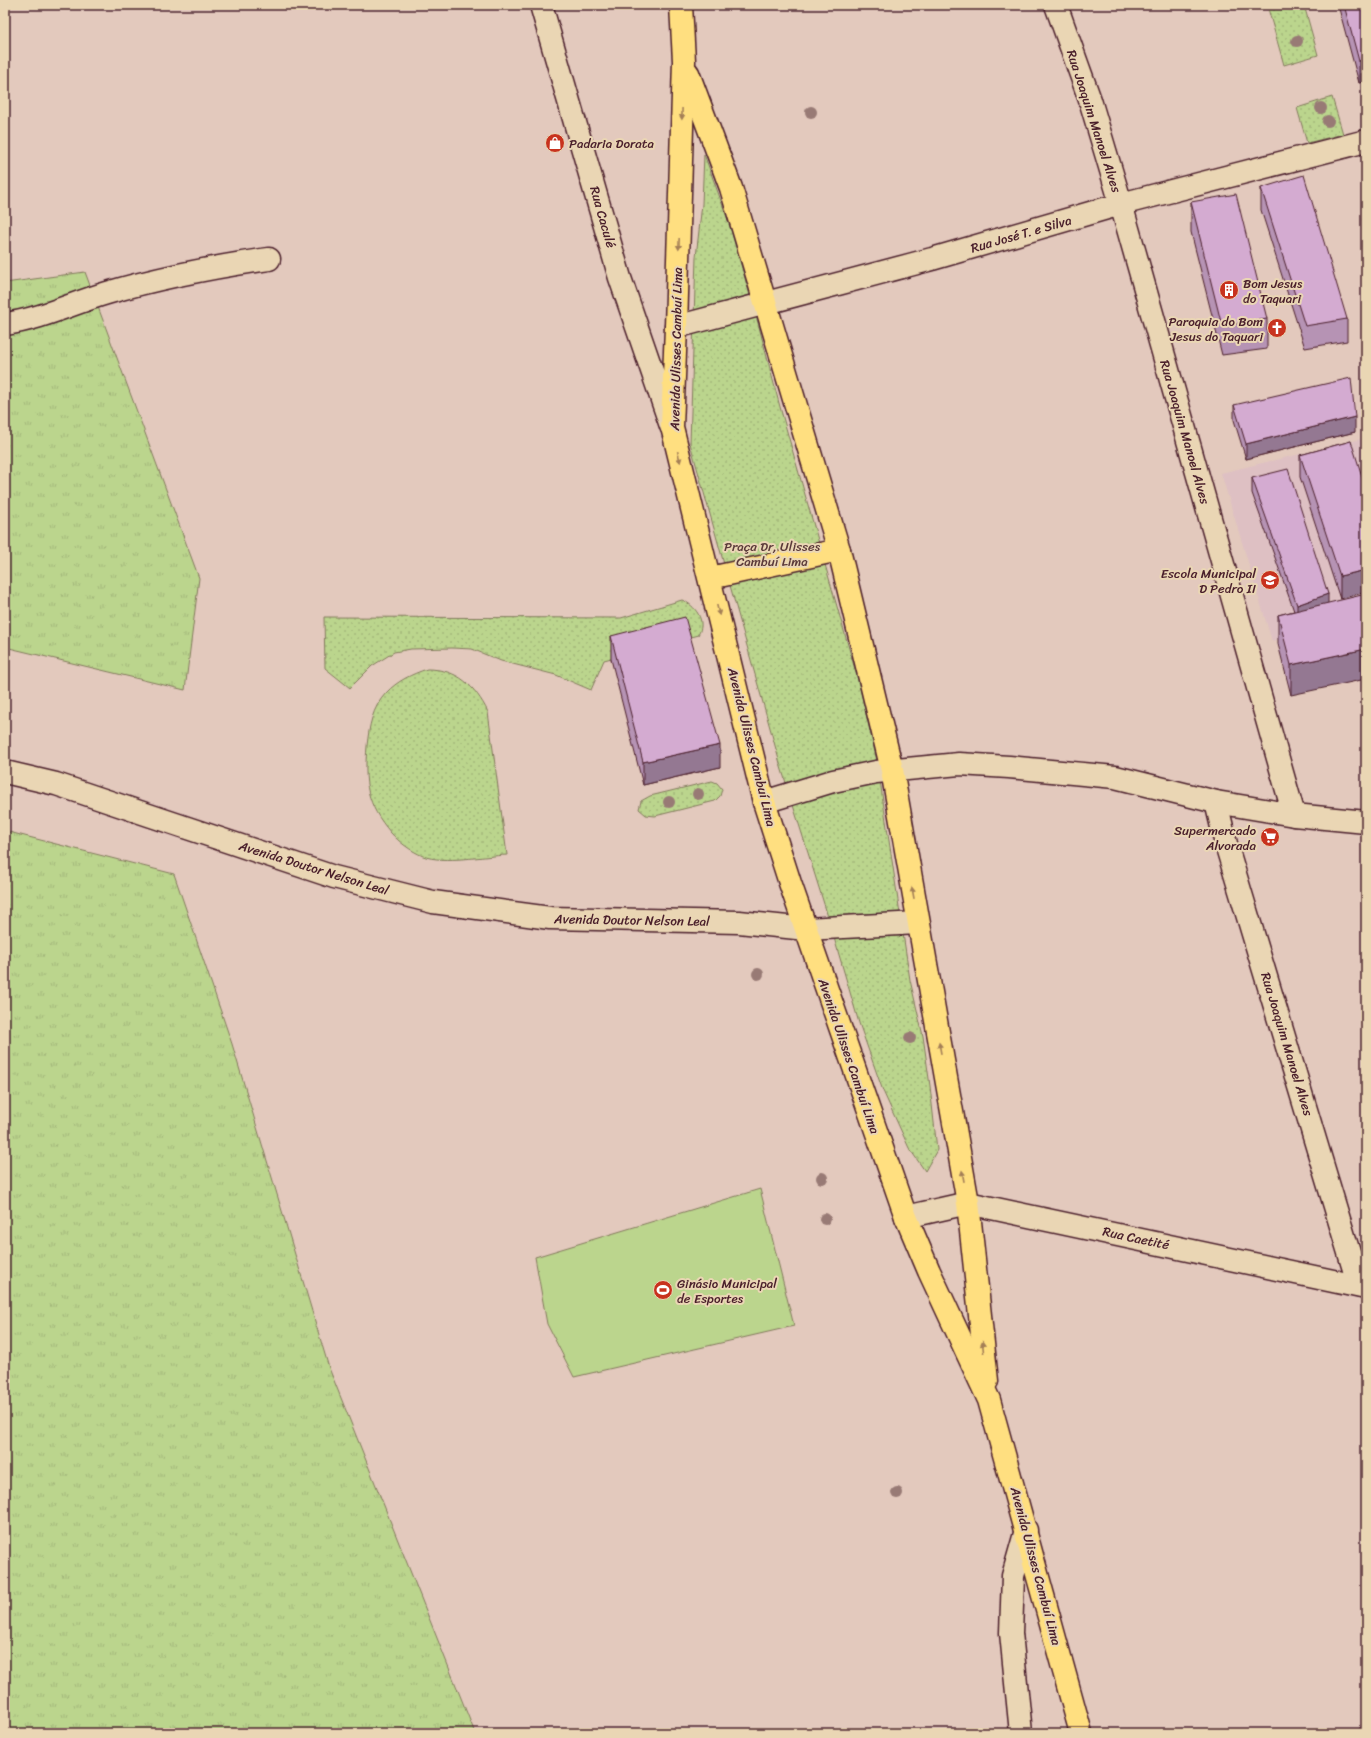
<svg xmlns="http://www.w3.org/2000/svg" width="1371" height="1738" font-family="Sriracha,sans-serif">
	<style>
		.built { fill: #dec0c3 }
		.grass { fill: url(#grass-tufts); stroke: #827a5c }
		.park { fill: url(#park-dots); stroke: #827a5c }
		.pitch { fill: #bbd58d; stroke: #827a5c }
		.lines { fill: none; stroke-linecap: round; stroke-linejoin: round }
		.street-casing { stroke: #4a1f2b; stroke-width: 25 }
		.secondary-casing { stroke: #4a1f2b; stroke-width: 25 }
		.primary-casing { stroke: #4a1f2b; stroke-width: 25 }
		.street { stroke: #ead6b4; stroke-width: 22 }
		.secondary { stroke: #ead6b4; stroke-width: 22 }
		.primary { stroke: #ffdf80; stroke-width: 22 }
		.tree { fill: #987a75 }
		.wall { fill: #b693b4; stroke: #4a1f2b }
		.shaded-wall { fill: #947892; stroke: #4a1f2b }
		.building { fill: #d4abd1; stroke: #4a1f2b }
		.oneway { fill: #a47f56 }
		.labels { text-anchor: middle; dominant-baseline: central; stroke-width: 4; stroke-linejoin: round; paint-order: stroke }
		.street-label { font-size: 13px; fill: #4a1f2b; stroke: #ead6b4 }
		.poi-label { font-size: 13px; fill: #4a1f2b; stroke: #ead6b4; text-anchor: start }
		.park-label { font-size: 13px; fill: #5b3a3a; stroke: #ead6b4 }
	</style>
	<defs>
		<pattern id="grass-tufts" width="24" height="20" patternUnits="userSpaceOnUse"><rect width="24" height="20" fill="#bbd58d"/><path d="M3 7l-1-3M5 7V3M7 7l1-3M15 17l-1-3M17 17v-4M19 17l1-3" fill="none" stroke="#a2b67a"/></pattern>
		<pattern id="park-dots" width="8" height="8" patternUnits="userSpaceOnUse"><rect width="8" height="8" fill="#bbd58d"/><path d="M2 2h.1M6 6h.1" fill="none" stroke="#a2b67a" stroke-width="1.8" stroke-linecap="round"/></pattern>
	</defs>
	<rect width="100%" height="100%" fill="#e3c9bd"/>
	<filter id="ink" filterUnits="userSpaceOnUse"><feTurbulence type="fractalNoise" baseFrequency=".025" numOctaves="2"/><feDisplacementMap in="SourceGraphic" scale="8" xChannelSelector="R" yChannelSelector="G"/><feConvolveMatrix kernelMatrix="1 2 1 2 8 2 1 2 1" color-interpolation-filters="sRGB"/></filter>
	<g filter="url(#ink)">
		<!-- built -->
		<polygon class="built" points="1366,438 1366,617 1272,641 1221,473"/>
		<!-- grass -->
		<g class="grass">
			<polygon points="85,272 199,578 185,690 5,647 5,283"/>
			<polygon points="5,831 174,874 232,1044 329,1368 475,1733 5,1733"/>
		</g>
		<!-- park -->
		<g class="park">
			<polygon points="1267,5 1304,5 1318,55 1284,65"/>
			<polygon points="1332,97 1343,134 1307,143 1297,108"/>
			<polygon points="704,154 728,220 758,323 780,407 858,680 877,761 910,980 923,1036 930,1086 937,1150 925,1171 909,1148 883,1091 859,1023 825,907 781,767 690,443 696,257 702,204"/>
			<path d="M 682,600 C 695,605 707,621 698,635 L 604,660 L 591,690 L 556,675 L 501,661 L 472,649 L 452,648 L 411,649 L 394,652 L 372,666 L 350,688 L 325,668 L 324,617 L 621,618 Z"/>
			<path d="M 427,669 C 458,669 475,686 488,712 L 507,855 C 484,856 443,864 423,856 C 411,851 399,842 391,833 C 366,804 364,783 367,746 C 369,727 372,708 386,693 C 397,681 412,674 427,669 Z"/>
			<polygon points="712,781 717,783 722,789 720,796 715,801 655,816 646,815 639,809 641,801 650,796"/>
		</g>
		<!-- pitch -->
		<polygon class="pitch" points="760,1189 794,1326 574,1377 547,1324 535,1257"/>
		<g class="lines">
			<!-- street casing -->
			<g class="street-casing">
				<g id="street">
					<polyline points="541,5 620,278 671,426"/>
					<polyline points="1056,5 1090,100 1121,204 1294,815"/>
					<path d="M 5,324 C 41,319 73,303 107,293 C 161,277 214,267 269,259"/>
					<polyline points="676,327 932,259 1121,204 1366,141"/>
					<polyline points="1216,802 1226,844 1359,1286"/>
					<polyline points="906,1217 968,1203 1366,1288"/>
				</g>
			</g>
			<!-- secondary casing -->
			<g class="secondary-casing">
				<g id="secondary">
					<polyline points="5,772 56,784 334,877 433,902 550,918 739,922 806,929 918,923"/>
					<polyline points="764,802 833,781 876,772 959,764 1009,767 1115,777 1216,802 1294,815 1366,822"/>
					<polyline points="1021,1733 1011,1633 1013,1576 1026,1530"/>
				</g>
			</g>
			<!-- primary casing -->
			<g class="primary-casing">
				<g id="primary">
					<polyline points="681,5 684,61 676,327 672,427 764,802 790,883 906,1217 929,1271 989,1400 1081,1733"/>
					<polyline points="688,73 731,188 839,550 892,770 968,1203 987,1381"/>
					<polyline points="710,578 839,550"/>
				</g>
			</g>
			<!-- street -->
			<use href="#street" class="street"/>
			<!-- secondary -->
			<use href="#secondary" class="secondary"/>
			<!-- primary -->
			<use href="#primary" class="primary"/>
		</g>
		<!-- trees -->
		<g class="tree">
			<circle cx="1297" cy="41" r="6"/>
			<circle cx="1321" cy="108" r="6"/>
			<circle cx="811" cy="112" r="6"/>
			<circle cx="1328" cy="121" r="6"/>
			<circle cx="698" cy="794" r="6"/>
			<circle cx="669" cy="802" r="6"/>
			<circle cx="758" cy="974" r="6"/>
			<circle cx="910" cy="1038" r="6"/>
			<circle cx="822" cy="1178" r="6"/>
			<circle cx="825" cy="1219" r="6"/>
			<circle cx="897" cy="1493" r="6"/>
		</g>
		<!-- wall -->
		<g class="wall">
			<polygon points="1338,5 1366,5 1366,81 1359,83"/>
			<polygon points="1261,188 1347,319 1347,341 1305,348 1261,210"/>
			<polygon points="1191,202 1267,319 1267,349 1222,355 1191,232"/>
			<polygon points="1234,405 1355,432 1246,459 1234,420"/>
			<polygon points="1351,441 1340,599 1300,477 1300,455"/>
			<polygon points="1252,478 1328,594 1291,695 1278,644 1278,615 1294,611 1252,493"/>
			<polygon points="611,636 720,767 643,785 611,659"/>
		</g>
		<!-- shaded-wall -->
		<g class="shaded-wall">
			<polygon points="1366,59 1366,81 1359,83 1359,61"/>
			<polygon points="1355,417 1355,432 1246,459 1246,444"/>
			<polygon points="1366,570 1366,592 1340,599 1340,576"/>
			<polygon points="1328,594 1328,609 1297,621 1297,605"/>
			<polygon points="1366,649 1366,679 1291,695 1291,665"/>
			<polygon points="720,745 720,767 643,785 643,762"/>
		</g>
		<!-- building -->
		<g class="building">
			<polygon points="1344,5 1366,5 1366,59 1359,61"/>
			<polygon points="1304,175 1347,319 1305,326 1261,188"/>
			<polygon points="1236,194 1267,319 1222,326 1191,202"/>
			<polygon points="1351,378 1355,417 1246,444 1234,405"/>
			<polygon points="1351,441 1366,489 1366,570 1340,576 1300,455"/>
			<polygon points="1288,469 1328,594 1297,605 1252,478"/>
			<polygon points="1366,594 1366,649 1291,665 1278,615"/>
			<polygon points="685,617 720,745 643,762 611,636"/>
		</g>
		<!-- one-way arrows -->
		<defs><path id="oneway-solid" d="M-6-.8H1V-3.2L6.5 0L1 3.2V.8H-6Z"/></defs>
		<g class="oneway">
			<use href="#oneway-solid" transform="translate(682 114) rotate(91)"/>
			<use href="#oneway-solid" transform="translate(679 244) rotate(92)"/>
			<use href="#oneway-solid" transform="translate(679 457) rotate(76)"/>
			<use href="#oneway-solid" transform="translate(718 610) rotate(77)"/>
			<use href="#oneway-solid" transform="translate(913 893) rotate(-100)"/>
			<use href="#oneway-solid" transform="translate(940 1048) rotate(-100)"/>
			<use href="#oneway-solid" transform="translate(963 1176) rotate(-100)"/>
			<use href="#oneway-solid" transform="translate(983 1347) rotate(-96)"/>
		</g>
	</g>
	<!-- icons -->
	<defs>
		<g id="shop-disc" transform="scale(1)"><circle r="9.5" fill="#c8321e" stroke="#ead6b4"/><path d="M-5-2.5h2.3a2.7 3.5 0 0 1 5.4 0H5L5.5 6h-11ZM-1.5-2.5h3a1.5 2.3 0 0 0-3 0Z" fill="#fff"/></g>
		<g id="building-disc" transform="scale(1)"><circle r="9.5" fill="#c8321e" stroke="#ead6b4"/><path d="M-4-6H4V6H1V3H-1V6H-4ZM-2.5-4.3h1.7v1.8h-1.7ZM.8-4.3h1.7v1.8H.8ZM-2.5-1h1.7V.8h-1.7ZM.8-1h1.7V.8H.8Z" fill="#fff"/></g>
		<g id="church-disc" transform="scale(1)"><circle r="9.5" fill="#c8321e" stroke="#ead6b4"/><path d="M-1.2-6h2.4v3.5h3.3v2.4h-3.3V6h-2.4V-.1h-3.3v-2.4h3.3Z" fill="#fff"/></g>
		<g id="school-disc" transform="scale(1)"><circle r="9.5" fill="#c8321e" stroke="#ead6b4"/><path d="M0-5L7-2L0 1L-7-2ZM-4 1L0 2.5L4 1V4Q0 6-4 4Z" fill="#fff"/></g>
		<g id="supermarket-disc" transform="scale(1)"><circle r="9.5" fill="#c8321e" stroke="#ead6b4"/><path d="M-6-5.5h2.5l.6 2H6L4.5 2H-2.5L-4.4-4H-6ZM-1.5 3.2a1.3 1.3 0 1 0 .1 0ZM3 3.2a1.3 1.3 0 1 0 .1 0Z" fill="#fff"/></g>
		<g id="stadium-disc" transform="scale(1)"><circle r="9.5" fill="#c8321e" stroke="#ead6b4"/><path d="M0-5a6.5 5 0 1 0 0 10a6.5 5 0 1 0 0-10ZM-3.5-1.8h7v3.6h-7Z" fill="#fff"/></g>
	</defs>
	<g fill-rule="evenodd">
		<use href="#shop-disc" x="555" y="143"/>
		<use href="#building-disc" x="1229" y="290"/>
		<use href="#church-disc" x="1277" y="328"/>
		<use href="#school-disc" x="1270" y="580"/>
		<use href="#supermarket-disc" x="1270" y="837"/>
		<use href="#stadium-disc" x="663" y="1290"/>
	</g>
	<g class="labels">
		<!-- street labels -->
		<g class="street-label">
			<text transform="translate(1094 121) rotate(72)">Rua Joaquim Manoel Alves</text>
			<text transform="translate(603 217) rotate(74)">Rua Caculé</text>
			<text transform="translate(1021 234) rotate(-16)">Rua José T. e Silva</text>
			<text transform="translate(676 349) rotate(-89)">Avenida Ulisses Cambuí Lima</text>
			<text transform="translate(1185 432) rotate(74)">Rua Joaquim Manoel Alves</text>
			<text transform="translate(752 747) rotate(76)">Avenida Ulisses Cambuí Lima</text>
			<text transform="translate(314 868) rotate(17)">Avenida Doutor Nelson Leal</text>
			<text transform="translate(632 920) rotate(1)">Avenida Doutor Nelson Leal</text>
			<text transform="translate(1287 1044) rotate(73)">Rua Joaquim Manoel Alves</text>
			<text transform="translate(849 1056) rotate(71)">Avenida Ulisses Cambuí Lima</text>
			<text transform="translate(1136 1238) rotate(12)">Rua Caetité</text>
			<text transform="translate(1036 1566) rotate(75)">Avenida Ulisses Cambuí Lima</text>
		</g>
		<!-- poi labels -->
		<g class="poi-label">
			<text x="569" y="143">Padaria Dorata</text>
			<text x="1243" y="283">Bom Jesus<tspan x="1243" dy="15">do Taquari</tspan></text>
			<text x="1263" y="321" text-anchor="end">Paroquia do Bom<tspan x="1263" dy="15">Jesus do Taquari</tspan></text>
			<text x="1256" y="573" text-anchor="end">Escola Municipal<tspan x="1256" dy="15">D Pedro II</tspan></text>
			<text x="1256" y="830" text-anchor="end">Supermercado<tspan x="1256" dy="15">Alvorada</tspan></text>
			<text x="677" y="1283">Ginásio Municipal<tspan x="677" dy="15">de Esportes</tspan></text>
		</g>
		<!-- park labels -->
		<g class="park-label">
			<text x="772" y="546">Praça Dr, Ulisses<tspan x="772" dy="15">Cambuí Lima</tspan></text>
		</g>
	</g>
	<!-- margin -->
	<rect width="1371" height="1738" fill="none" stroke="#ead6b4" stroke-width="20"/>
	<rect x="10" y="10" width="1351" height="1718" fill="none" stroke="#4a1f2b" stroke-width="1.5" filter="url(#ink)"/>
</svg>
